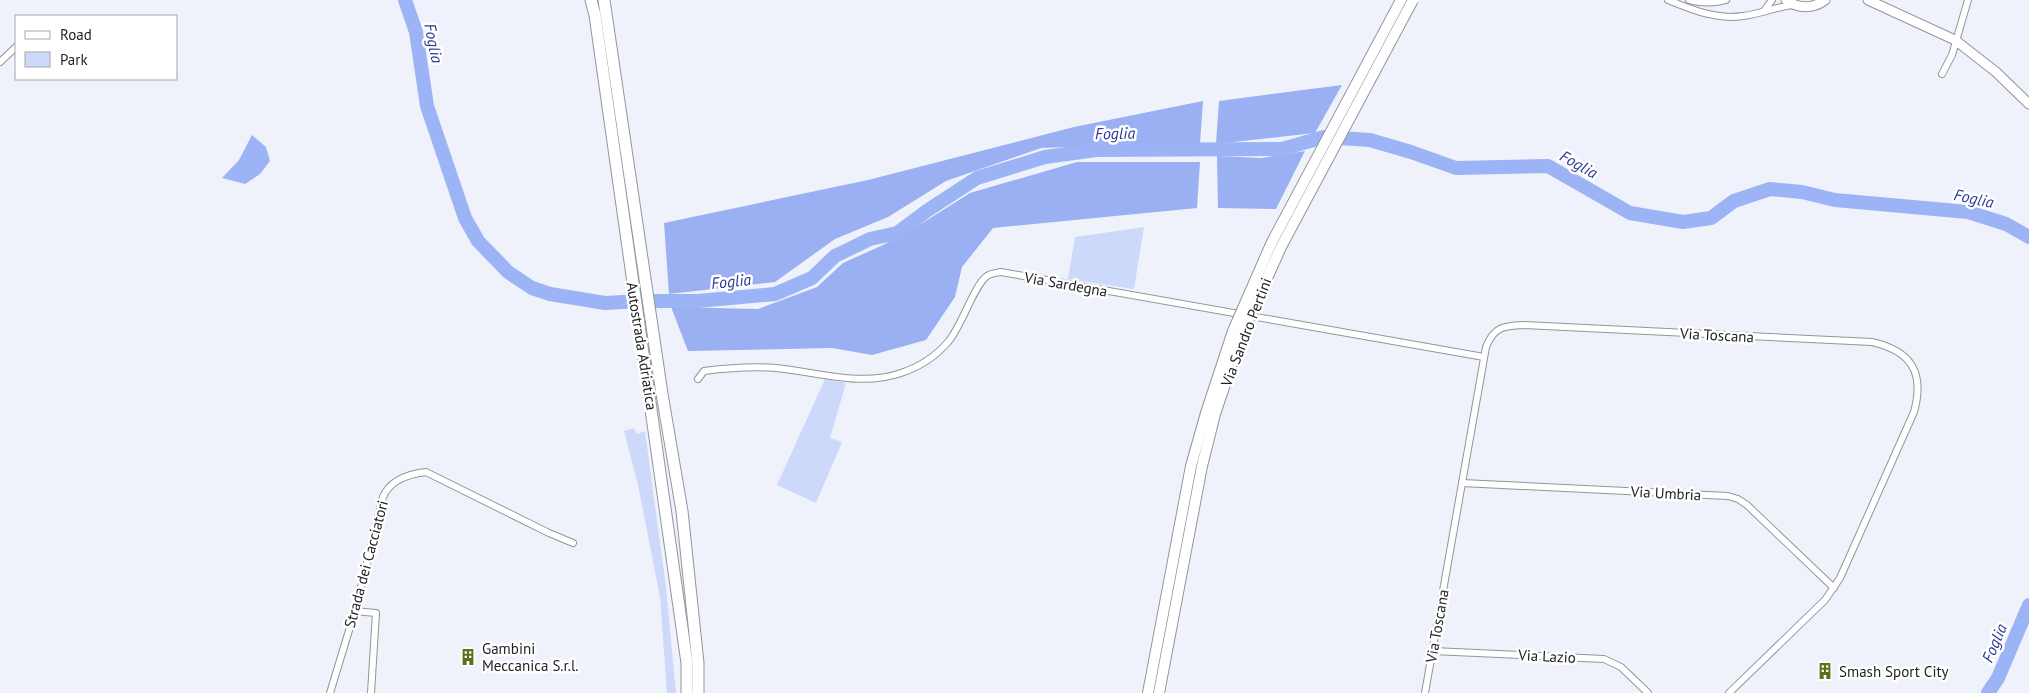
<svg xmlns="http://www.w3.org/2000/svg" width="2029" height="693" font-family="'PT Sans',sans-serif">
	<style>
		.green { fill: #cdd9fa }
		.forest { fill: #9ab0f3 }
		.water { fill: #9cb3f5 }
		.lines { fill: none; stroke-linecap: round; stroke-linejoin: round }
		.river { stroke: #9cb3f5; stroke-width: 14 }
		.minor-casing { stroke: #92959d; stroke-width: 8 }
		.secondary-casing { stroke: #92959d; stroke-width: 11 }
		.primary-casing { stroke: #92959d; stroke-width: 12 }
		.motorway-casing { stroke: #92959d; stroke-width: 13 }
		.minor { stroke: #fff; stroke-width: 6 }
		.secondary { stroke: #fff; stroke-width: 9 }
		.primary { stroke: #fff; stroke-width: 10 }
		.motorway { stroke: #fff; stroke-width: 11 }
		.primary-bridge-casing { stroke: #92959d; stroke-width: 12; stroke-linecap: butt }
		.primary-bridge { stroke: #fff; stroke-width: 10 }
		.labels { text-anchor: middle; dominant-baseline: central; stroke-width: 5; stroke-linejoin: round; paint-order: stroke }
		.street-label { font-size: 15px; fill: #232427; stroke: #fff }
		.poi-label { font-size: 15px; fill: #232427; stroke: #fff; text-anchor: start }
		.water-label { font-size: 16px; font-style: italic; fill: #293a98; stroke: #fff }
	</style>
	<rect width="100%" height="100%" fill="#eff2fb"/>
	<!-- green -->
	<g class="green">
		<polygon points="1144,227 1134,289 1068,279 1075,237"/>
		<polygon points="825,379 846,383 830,438 842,442 816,503 777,485"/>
		<polygon points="634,428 637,434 645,431 666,587 676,693 667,693 660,597 638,485 624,431"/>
	</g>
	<!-- forest -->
	<g class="forest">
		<polygon points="1342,85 1315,133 1216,144 1219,101"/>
		<polygon points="1203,101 1200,143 1041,148 946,181 888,217 835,239 775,282 669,294 664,223 868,180 1074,127"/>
		<polygon points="1305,151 1276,209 1218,208 1217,156 1261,158"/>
		<polygon points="1077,162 1200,162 1197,208 993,228 962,267 955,297 926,340 872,355 832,348 688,351 671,307 758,309 817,287 843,263 883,245 913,229 970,193"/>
	</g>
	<!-- water -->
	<polygon class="water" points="252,135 266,147 270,161 260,174 245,184 222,178 239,160"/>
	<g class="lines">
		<!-- river -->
		<g class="river">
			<polyline points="405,0 416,32 427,106 465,218 478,241 508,272 532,288 550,294 605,303 642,301 698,301 775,294 812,278 835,256 870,239 897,233 928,210 977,178 1045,157 1096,150 1282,149 1324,137 1370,140 1411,152 1456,168 1548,166 1630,213 1683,222 1711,218 1734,201 1770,189 1802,192 1835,200 1968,212 2006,224 2029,237"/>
			<polyline points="1988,693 1998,678 2029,605"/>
		</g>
		<!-- minor casing -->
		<g class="minor-casing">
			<g id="minor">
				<path d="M 1668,0 C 1693,10 1716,20 1743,16 C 1760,14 1776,7 1793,5"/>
				<path d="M 1689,0 C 1702,3 1713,4 1726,0"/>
				<polyline points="1764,11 1772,0"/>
				<polyline points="0,62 16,47"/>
				<polyline points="1942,74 1952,55 1968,0"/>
				<path d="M 698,379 L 704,371 C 728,368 751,366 776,368 C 817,372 861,387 901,373 C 919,367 936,356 948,342 C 962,326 974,285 987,276 C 991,273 996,273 1001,272 L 1484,357"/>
				<polyline points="1462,483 1728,496 1738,499 1747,505 1834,588"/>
				<polyline points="354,611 376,613 371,693"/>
				<polyline points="1433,651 1604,659 1621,667 1648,693"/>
				<path d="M 330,693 L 357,604 L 383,497 C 390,480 409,474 426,472 L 549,533 L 573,543"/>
				<path d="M 1425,693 L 1486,347 C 1494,327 1503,326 1523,325 L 1872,342 C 1911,351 1925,372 1914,412 L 1840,578 L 1825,600 L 1729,693"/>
			</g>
		</g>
		<!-- secondary casing -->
		<g class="secondary-casing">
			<g id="secondary">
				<path d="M 1786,0 C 1798,9 1813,9 1825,0"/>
				<polyline points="1868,0 1955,40 1996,72 2029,104"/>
			</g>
		</g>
		<!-- primary casing -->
		<g class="primary-casing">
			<g id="primary">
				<polyline points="1148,693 1191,466 1206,413 1233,331"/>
				<polyline points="1159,693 1202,466 1215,414 1242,334"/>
			</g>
		</g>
		<!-- motorway casing -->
		<g class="motorway-casing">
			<g id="motorway">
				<path d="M 591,0 L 595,15 C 625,231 657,447 687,663 L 687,693"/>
				<polyline points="604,0 662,394 682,511 698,663 698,693"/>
			</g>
		</g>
		<!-- minor -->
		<use href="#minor" class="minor"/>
		<!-- secondary -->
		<use href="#secondary" class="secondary"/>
		<!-- primary -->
		<use href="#primary" class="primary"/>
		<!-- motorway -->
		<use href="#motorway" class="motorway"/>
		<!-- primary-bridge casing -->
		<g class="primary-bridge-casing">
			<g id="primary-bridge">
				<polyline points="1233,331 1272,242 1401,0"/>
				<polyline points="1242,334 1281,247 1413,0"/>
			</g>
		</g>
		<!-- primary-bridge -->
		<use href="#primary-bridge" class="primary-bridge"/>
	</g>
	<!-- icons -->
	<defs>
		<g id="building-bare" transform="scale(1.35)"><path d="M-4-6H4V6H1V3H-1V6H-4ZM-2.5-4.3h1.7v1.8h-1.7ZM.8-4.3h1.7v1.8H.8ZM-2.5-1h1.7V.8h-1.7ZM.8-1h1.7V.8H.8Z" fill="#5e6e19" stroke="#fff" stroke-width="2.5" paint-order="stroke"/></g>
	</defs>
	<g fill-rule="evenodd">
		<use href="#building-bare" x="468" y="657"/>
		<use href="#building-bare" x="1825" y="671"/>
	</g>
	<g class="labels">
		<!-- street labels -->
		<g class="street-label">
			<text transform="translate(1066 284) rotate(10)">Via Sardegna</text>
			<text transform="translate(1246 332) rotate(-69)">Via Sandro Pertini</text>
			<text transform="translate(1717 335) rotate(3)">Via Toscana</text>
			<text transform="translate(642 346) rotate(81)">Autostrada Adriatica</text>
			<text transform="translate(1666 493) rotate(3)">Via Umbria</text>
			<text transform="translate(366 564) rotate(-75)">Strada dei Cacciatori</text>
			<text transform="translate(1437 626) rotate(-80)">Via Toscana</text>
			<text transform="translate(1547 656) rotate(3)">Via Lazio</text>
		</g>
		<!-- poi labels -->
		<g class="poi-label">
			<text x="482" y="648">Gambini<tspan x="482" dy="17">Meccanica S.r.l.</tspan></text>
			<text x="1839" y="671">Smash Sport City</text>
		</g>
		<!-- water labels -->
		<g class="water-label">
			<text transform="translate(434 43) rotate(79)">Foglia</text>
			<text transform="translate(1115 133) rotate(-1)">Foglia</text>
			<text transform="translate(1579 164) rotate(29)">Foglia</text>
			<text transform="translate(1974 198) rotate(12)">Foglia</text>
			<text transform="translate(731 281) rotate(-6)">Foglia</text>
			<text transform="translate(1994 643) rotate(-67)">Foglia</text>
		</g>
	</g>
	<!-- legend -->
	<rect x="15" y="15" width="162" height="65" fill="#ffffff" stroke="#a7a7a9"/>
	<rect x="25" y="31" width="25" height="8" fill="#ffffff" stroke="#a7a7a9"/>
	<text x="60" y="40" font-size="15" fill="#232427">Road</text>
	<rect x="25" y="52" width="25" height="15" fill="#cdd9fa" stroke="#a7a7a9"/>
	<text x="60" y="65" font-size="15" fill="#232427">Park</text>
</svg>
